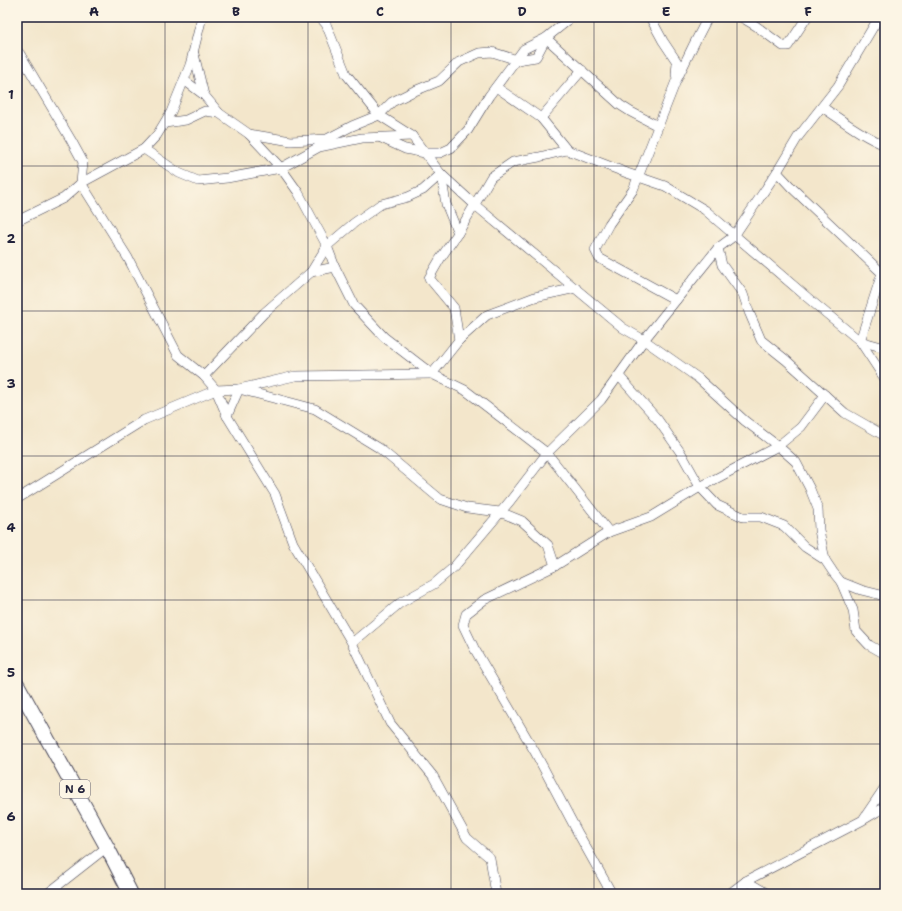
<svg xmlns="http://www.w3.org/2000/svg" width="902" height="911" font-family="'Shantell Sans',sans-serif">
	<style>
		.lines { fill: none; stroke-linecap: round; stroke-linejoin: round }
		.street-casing { stroke: #413f51; stroke-width: 10 }
		.primary-casing { stroke: #413f51; stroke-width: 16 }
		.street { stroke: #fff; stroke-width: 9 }
		.primary { stroke: #fff; stroke-width: 14 }
		.grid { fill: none; stroke: #22223b; stroke-width: 1; stroke-opacity: 0.55 }
		.labels { text-anchor: middle; dominant-baseline: central; stroke-width: 3.5; stroke-linejoin: round; paint-order: stroke }
		.shield { fill: #fcf5e5; stroke: #63616e; stroke-width: 1 }
		.shield-label { font-size: 11px; font-weight: bold; fill: #22223b }
		.neatline { fill: none; stroke: #22223b; stroke-width: 1.5 }
		.grid-label { font-size: 13px; text-anchor: middle; font-weight: bold; fill: #22223b }
	</style>
	<rect width="100%" height="100%" fill="#fcf5e5"/>
	<filter id="ink" filterUnits="userSpaceOnUse"><feTurbulence type="fractalNoise" baseFrequency=".025" numOctaves="2"/><feDisplacementMap in="SourceGraphic" scale="8" xChannelSelector="R" yChannelSelector="G"/><feConvolveMatrix kernelMatrix="1 2 1 2 8 2 1 2 1" color-interpolation-filters="sRGB"/></filter>
	<filter id="wash" filterUnits="userSpaceOnUse"><feTurbulence type="fractalNoise" baseFrequency=".012" numOctaves="4" result="noise"/><feDisplacementMap in="SourceGraphic" scale="16" xChannelSelector="R" yChannelSelector="G"/><feGaussianBlur stdDeviation="0.9" result="paint"/><feColorMatrix in="noise" values="0 0 0 0 0 0 0 0 0 0 0 0 0 0 0 0 0 1.4 0 .05"/><feComposite in="paint" operator="in"/></filter>
	<g filter="url(#wash)">
		<rect width="100%" height="100%" fill="#f3e6cb"/>
	</g>
	<g filter="url(#ink)">
		<g class="lines">
			<!-- street casing -->
			<g class="street-casing">
				<g id="street">
					<polyline points="320,17 326,24 346,74 379,115 412,136 441,174 475,205 623,328 644,340 698,378 745,421 778,446 796,462 810,489 818,509 819,530 825,560"/>
					<polyline points="650,17 663,41 677,62 676,75"/>
					<polyline points="741,17 756,26 783,46 788,46 807,17"/>
					<polyline points="17,51 20,54 71,140 83,162 81,183 128,258 178,355 204,376 216,390 227,416 275,494 293,543 352,643 390,723 433,776 467,838 490,858 496,894"/>
					<polyline points="194,54 204,95"/>
					<polyline points="184,80 204,95 219,113"/>
					<polyline points="496,87 541,118 567,150"/>
					<path d="M 822,107 C 842,120 862,136 885,145"/>
					<polyline points="541,118 582,70"/>
					<polyline points="165,123 186,120 205,111 219,113 249,134 291,141 327,139 352,126 379,115 392,102 412,92 439,81 459,62 479,53 492,52 517,60 536,57 546,38 620,105 631,112 658,126"/>
					<polyline points="249,134 281,168 298,192 327,246 335,267 354,305 384,337 432,374 465,390 547,453 609,532"/>
					<polyline points="381,138 405,149 425,153 440,153 451,148 468,130 489,96 524,49 546,38 567,21 569,17"/>
					<polyline points="144,149 179,173 198,181 227,178 281,168 319,147 362,138 412,136"/>
					<polyline points="777,172 791,187 882,273 860,341"/>
					<polyline points="441,174 446,204 458,233 440,259 429,278 454,308 459,340"/>
					<polyline points="17,221 64,198 81,183 144,149 157,135 171,112 190,65 202,17"/>
					<polyline points="458,233 491,177 513,162 539,157 567,150 627,173 665,186 705,210 815,304 860,341 885,379"/>
					<polyline points="718,248 722,265 743,294 749,312 761,340 786,360 845,413 885,436"/>
					<polyline points="311,272 335,267"/>
					<polyline points="676,300 599,258 595,250 609,224 633,190 676,81 694,44 708,17"/>
					<polyline points="860,341 885,348"/>
					<polyline points="432,374 459,340 487,315 535,297 576,288"/>
					<polyline points="204,376 264,313 311,272 327,246 354,223 381,204 408,197 423,190 441,174"/>
					<polyline points="619,376 658,420 681,453 700,487 717,505 743,517 761,517 784,526 805,547 825,560 833,572 841,582 853,610 856,631 869,645 885,654"/>
					<polyline points="227,416 239,389 295,376 432,374"/>
					<polyline points="17,499 144,420 216,390 239,389 315,409 379,448 440,499 467,508 500,512 522,521 548,545 555,566"/>
					<polyline points="841,582 861,590 885,596"/>
					<polyline points="352,643 400,603 434,584 454,567 510,501 547,453 601,400 644,340 718,248 734,236 777,172 798,137 838,86 879,17"/>
					<polyline points="864,818 885,787"/>
					<polyline points="47,894 107,847"/>
					<polyline points="612,894 579,835 535,752 474,648 463,625 466,614 484,600 555,566 609,532 651,517 700,487 778,446 801,427 825,395"/>
					<polyline points="729,894 746,881 768,894"/>
					<polyline points="740,894 746,881 863,820 885,807"/>
				</g>
			</g>
			<!-- primary casing -->
			<g class="primary-casing">
				<polyline id="primary" points="17,684 107,847 131,894"/>
			</g>
			<!-- street -->
			<use href="#street" class="street"/>
			<!-- primary -->
			<use href="#primary" class="primary"/>
		</g>
	</g>
	<!-- grid -->
	<path class="grid" d="M 165,17 L 165,894M 308,17 L 308,894M 451,17 L 451,894M 594,17 L 594,894M 737,17 L 737,894M 17,166 L 885,166M 17,311 L 885,311M 17,456 L 885,456M 17,600 L 885,600M 17,744 L 885,744"/>
	<g class="labels">
		<!-- shield labels -->
		<rect class="shield" x="60" y="780" width="30" height="18" rx="3"/>
		<g class="shield-label">
			<text x="75" y="789">N 6</text>
		</g>
	</g>
	<!-- margin -->
	<rect width="902" height="911" fill="none" stroke="#fcf5e5" stroke-width="44"/>
	<rect x="22" y="22" width="858" height="867" class="neatline"/>
	<g class="grid-label">
		<text x="94" y="16">A</text>
		<text x="236" y="16">B</text>
		<text x="380" y="16">C</text>
		<text x="522" y="16">D</text>
		<text x="666" y="16">E</text>
		<text x="808" y="16">F</text>
		<text x="11" y="99">1</text>
		<text x="11" y="243">2</text>
		<text x="11" y="388">3</text>
		<text x="11" y="532">4</text>
		<text x="11" y="677">5</text>
		<text x="11" y="821">6</text>
	</g>
</svg>
